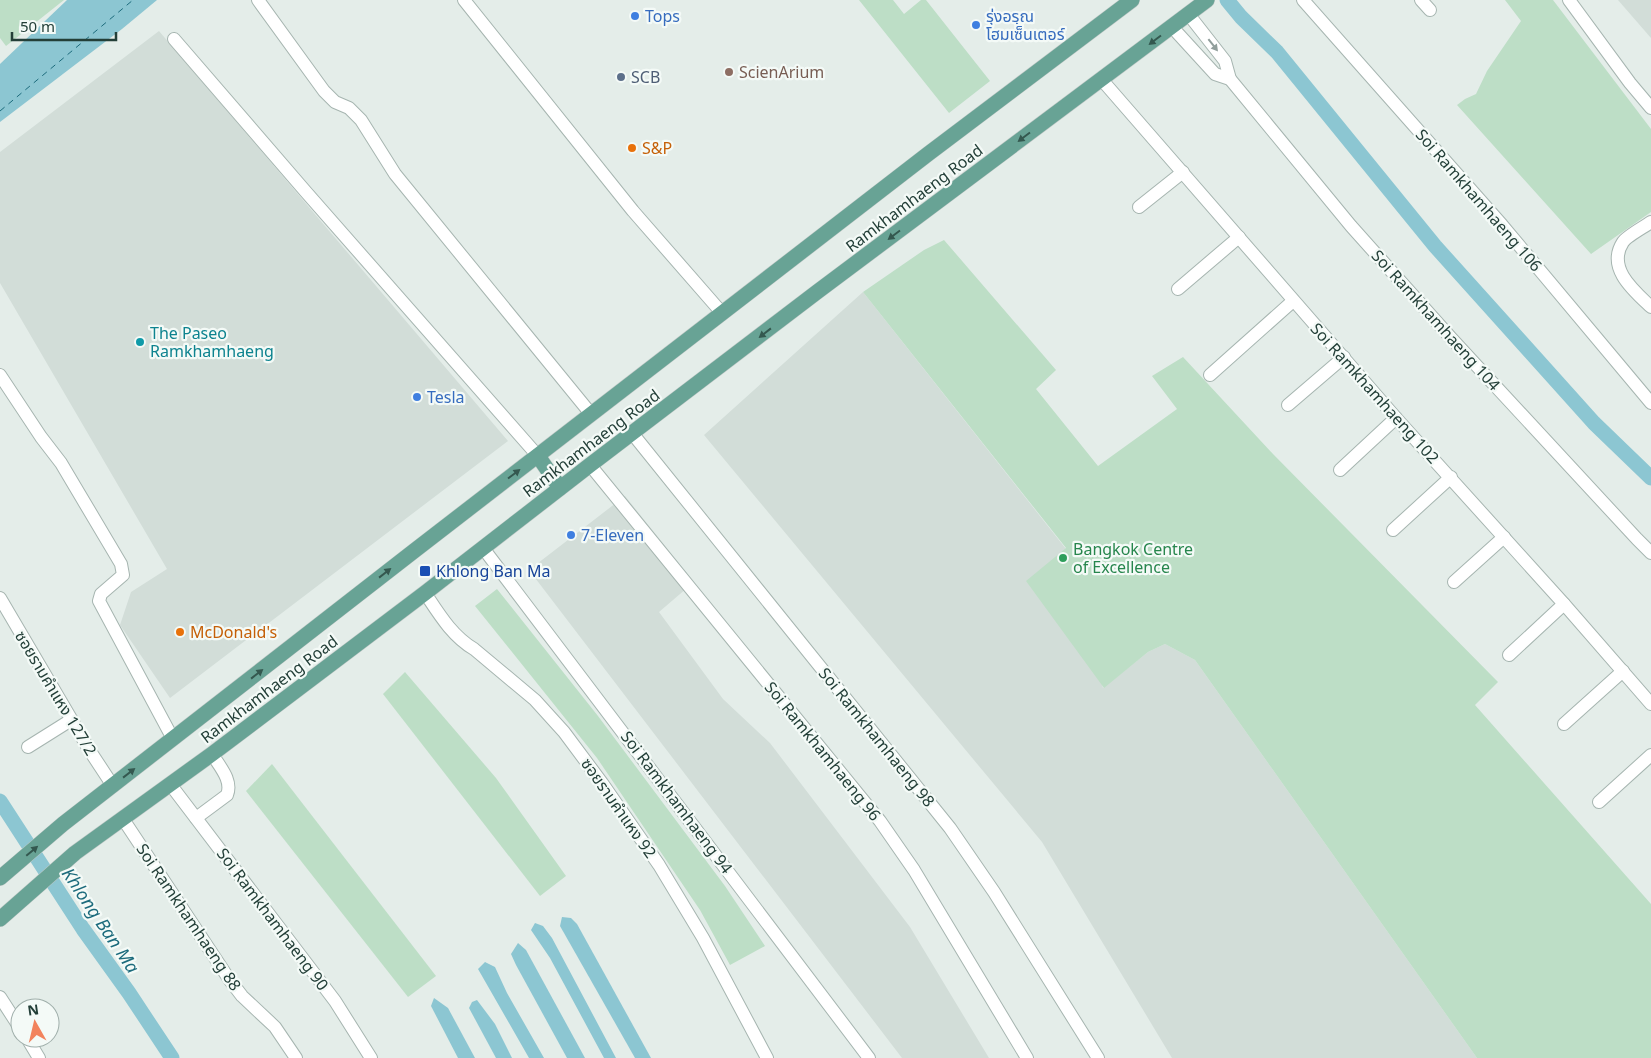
<svg xmlns="http://www.w3.org/2000/svg" width="1651" height="1058" font-family="'Noto Sans','Noto Sans Thai',sans-serif">
	<style>
		.built { fill: #d2ddd8 }
		.green { fill: #bddec6 }
		.water { fill: #8cc6d2 }
		.lines { fill: none; stroke-linecap: round; stroke-linejoin: round }
		.canal { stroke: #8cc6d2; stroke-width: 15 }
		.ferry { stroke: #1c6b7c; stroke-width: 1; stroke-dasharray: 6 5; stroke-linecap: butt }
		.minor-casing { stroke: #a6b5b0; stroke-width: 14 }
		.primary-casing { stroke: #c1c9c7; stroke-width: 16 }
		.minor { stroke: #fff; stroke-width: 12 }
		.primary { stroke: #68a395; stroke-width: 15 }
		.oneway { fill: #34584f }
		.oneway2 { fill: #919f9c }
		.shop-dot { fill: #3f7fe0; stroke: #f4faf7; stroke-width: 2 }
		.education-dot { fill: #8d6e63; stroke: #f4faf7; stroke-width: 2 }
		.service-dot { fill: #5c6f8a; stroke: #f4faf7; stroke-width: 2 }
		.food-dot { fill: #e8710a; stroke: #f4faf7; stroke-width: 2 }
		.culture-dot { fill: #0f9aa8; stroke: #f4faf7; stroke-width: 2 }
		.leisure-dot { fill: #2e9e5b; stroke: #f4faf7; stroke-width: 2 }
		.transit-dot { fill: #1a4fb4; stroke: #f4faf7; stroke-width: 2 }
		.labels { text-anchor: middle; dominant-baseline: central; stroke-width: 4.5; stroke-linejoin: round; paint-order: stroke }
		.shop-label { font-size: 16px; fill: #366cbe; stroke: #f4faf7; text-anchor: start }
		.education-label { font-size: 16px; fill: #785e54; stroke: #f4faf7; text-anchor: start }
		.service-label { font-size: 16px; fill: #4e5e75; stroke: #f4faf7; text-anchor: start }
		.food-label { font-size: 16px; fill: #c56008; stroke: #f4faf7; text-anchor: start }
		.street-label { font-size: 16px; fill: #233f38; stroke: #f4faf7 }
		.culture-label { font-size: 16px; fill: #0d838f; stroke: #f4faf7; text-anchor: start }
		.leisure-label { font-size: 16px; fill: #27864d; stroke: #f4faf7; text-anchor: start }
		.transit-label { font-size: 16px; fill: #164399; stroke: #f4faf7; text-anchor: start }
		.water-label { font-size: 18px; font-style: italic; fill: #1c6b7c; stroke: #f4faf7 }
	</style>
	<rect width="100%" height="100%" fill="#e4ede9"/>
	<!-- built -->
	<g class="built">
		<polygon points="1618,0 1651,0 1651,38"/>
		<polygon points="159,31 508,441 170,698 120,625 131,592 167,569 0,283 0,152"/>
		<polygon points="863,292 1066,549 1103,688 1148,652 1165,644 1195,660 1477,1058 1172,1058 1042,842 704,435"/>
		<polygon points="625,496 694,582 659,612 723,699 770,743 910,927 989,1058 902,1058 529,570"/>
	</g>
	<!-- green -->
	<g class="green">
		<polygon points="0,0 64,0 6,46 0,38"/>
		<polygon points="859,0 893,0 904,14 921,0 926,0 990,81 949,113"/>
		<polygon points="1505,0 1553,0 1651,129 1651,212 1591,254 1457,105 1465,99 1476,94 1487,71 1521,21"/>
		<polygon points="944,240 1056,370 1036,389 1098,466 1177,409 1152,376 1183,357 1273,454 1498,682 1475,705 1651,904 1651,1058 1477,1058 1195,660 1165,644 1148,652 1104,688 1026,581 1066,548 863,292 924,250"/>
		<polygon points="497,589 598,716 725,886 765,946 730,965 700,910 597,758 475,606"/>
		<polygon points="405,672 496,778 566,876 540,896 383,694"/>
		<polygon points="272,764 436,976 408,997 246,791"/>
	</g>
	<!-- water -->
	<g class="water">
		<polygon points="67,0 157,0 122,29 0,122 0,64"/>
		<polygon points="562,917 571,918 577,924 651,1058 635,1058 560,926"/>
		<polygon points="535,923 543,926 552,938 616,1058 604,1058 550,958 531,930"/>
		<polygon points="518,943 526,950 585,1058 567,1058 516,965 511,954"/>
		<polygon points="485,962 495,967 507,993 544,1058 529,1058 478,969"/>
		<polygon points="434,998 448,1008 475,1058 458,1058 431,1006"/>
		<polygon points="477,1000 495,1024 512,1058 496,1058 469,1008 472,1002"/>
	</g>
	<g class="lines">
		<!-- canal -->
		<g class="canal">
			<polyline points="1227,0 1241,17 1277,52 1435,246 1594,423 1651,478"/>
			<polyline points="0,801 83,929 129,993 172,1058"/>
		</g>
		<!-- ferry -->
		<polyline class="ferry" points="0,111 133,0"/>
		<!-- minor casing -->
		<g class="minor-casing">
			<g id="minor">
				<polyline points="258,0 324,91 335,102 349,108 361,120 395,174 591,414"/>
				<polyline points="464,0 633,211 722,313"/>
				<polyline points="1303,0 1502,225 1651,403"/>
				<polyline points="1421,0 1430,10"/>
				<polyline points="1569,0 1630,83 1651,108"/>
				<polyline points="1189,15 1225,61 1230,79 1351,226 1451,338 1637,539 1651,553"/>
				<polyline points="1172,27 1215,74 1230,79"/>
				<polyline points="174,39 306,192 538,456"/>
				<polyline points="1102,80 1396,418 1564,604 1651,704"/>
				<polyline points="1139,207 1183,172"/>
				<path d="M 1651,222 C 1644,227 1627,236 1623,242 C 1606,268 1634,291 1651,307"/>
				<polyline points="1178,289 1239,237"/>
				<polyline points="0,375 41,437 61,463 121,564 123,575 101,594 99,601 173,739"/>
				<polyline points="1210,375 1293,301"/>
				<polyline points="1288,405 1344,357"/>
				<polyline points="632,433 950,828 994,892 1098,1058"/>
				<polyline points="590,465 880,821 914,870 1027,1058"/>
				<polyline points="1340,470 1396,418"/>
				<polyline points="1393,530 1451,477"/>
				<polyline points="483,548 869,1058"/>
				<polyline points="1454,582 1504,537"/>
				<path d="M 425,593 C 439,614 452,636 474,649 L 535,700 L 564,732 L 602,783 L 659,865 L 703,938 L 767,1058"/>
				<polyline points="0,598 90,751 113,786"/>
				<polyline points="1509,655 1564,604"/>
				<polyline points="1564,724 1623,671"/>
				<polyline points="28,747 71,720"/>
				<polyline points="170,784 335,1001 371,1058"/>
				<polyline points="1599,802 1651,755"/>
				<path d="M 196,818 L 227,795 C 233,780 219,766 212,754"/>
				<polyline points="123,819 229,979 242,996 275,1027 296,1058"/>
				<polyline points="0,997 20,1028"/>
				<polyline points="27,1038 39,1058"/>
			</g>
		</g>
		<!-- primary casing -->
		<g class="primary-casing">
			<g id="primary">
				<polyline points="538,456 560,488"/>
				<polyline points="0,878 63,824 414,551 928,154 1132,0"/>
				<polyline points="0,919 75,853 212,754 425,593 590,465 817,292 1207,0"/>
			</g>
		</g>
		<!-- minor -->
		<use href="#minor" class="minor"/>
		<!-- primary -->
		<use href="#primary" class="primary"/>
	</g>
	<!-- one-way arrows -->
	<defs><path id="oneway-solid" d="M-6-.8H1V-3.2L6.5 0L1 3.2V.8H-6Z" transform="scale(1.25)"/></defs>
	<g class="oneway">
		<use href="#oneway-solid" transform="translate(1155 40) rotate(143)"/>
		<use href="#oneway-solid" transform="translate(1024 137) rotate(143)"/>
		<use href="#oneway-solid" transform="translate(894 235) rotate(143)"/>
		<use href="#oneway-solid" transform="translate(765 333) rotate(142)"/>
		<use href="#oneway-solid" transform="translate(514 474) rotate(-37)"/>
		<use href="#oneway-solid" transform="translate(385 573) rotate(-38)"/>
		<use href="#oneway-solid" transform="translate(257 674) rotate(-38)"/>
		<use href="#oneway-solid" transform="translate(129 773) rotate(-38)"/>
		<use href="#oneway-solid" transform="translate(32 851) rotate(-40)"/>
	</g>
	<use class="oneway2" href="#oneway-solid" transform="translate(1213 45) rotate(52)"/>
	<!-- markers -->
	<g class="shop-dot">
		<circle cx="635" cy="16" r="5"/>
		<circle cx="976" cy="25" r="5"/>
		<circle cx="417" cy="397" r="5"/>
		<circle cx="571" cy="535" r="5"/>
	</g>
	<circle class="education-dot" cx="729" cy="72" r="5"/>
	<circle class="service-dot" cx="621" cy="77" r="5"/>
	<g class="food-dot">
		<circle cx="632" cy="148" r="5"/>
		<circle cx="180" cy="632" r="5"/>
	</g>
	<circle class="culture-dot" cx="140" cy="342" r="5"/>
	<circle class="leisure-dot" cx="1063" cy="558" r="5"/>
	<rect class="transit-dot" x="419" y="565" width="12" height="12" rx="2.5"/>
	<g class="labels">
		<!-- shop labels -->
		<g class="shop-label">
			<text x="645" y="16">Tops</text>
			<text x="986" y="16">รุ่งอรุณ<tspan x="986" dy="18">โฮมเซ็นเตอร์</tspan></text>
			<text x="427" y="397">Tesla</text>
			<text x="581" y="535">7-Eleven</text>
		</g>
		<!-- education labels -->
		<g class="education-label">
			<text x="739" y="72">ScienArium</text>
		</g>
		<!-- service labels -->
		<g class="service-label">
			<text x="631" y="77">SCB</text>
		</g>
		<!-- food labels -->
		<g class="food-label">
			<text x="642" y="148">S&amp;P</text>
			<text x="190" y="632">McDonald's</text>
		</g>
		<!-- street labels -->
		<g class="street-label">
			<text transform="translate(914 198) rotate(-37)">Ramkhamhaeng Road</text>
			<text transform="translate(1479 200) rotate(49)">Soi Ramkhamhaeng 106</text>
			<text transform="translate(1436 320) rotate(48)">Soi Ramkhamhaeng 104</text>
			<text transform="translate(1375 393) rotate(48)">Soi Ramkhamhaeng 102</text>
			<text transform="translate(591 443) rotate(-37)">Ramkhamhaeng Road</text>
			<text transform="translate(269 689) rotate(-37)">Ramkhamhaeng Road</text>
			<text transform="translate(56 693) rotate(59)">ซอยรามคำแหง 127/2</text>
			<text transform="translate(877 737) rotate(51)">Soi Ramkhamhaeng 98</text>
			<text transform="translate(823 751) rotate(51)">Soi Ramkhamhaeng 96</text>
			<text transform="translate(677 802) rotate(53)">Soi Ramkhamhaeng 94</text>
			<text transform="translate(619 808) rotate(55)">ซอยรามคําแหง 92</text>
			<text transform="translate(189 917) rotate(56)">Soi Ramkhamhaeng 88</text>
			<text transform="translate(273 919) rotate(53)">Soi Ramkhamhaeng 90</text>
		</g>
		<!-- culture labels -->
		<g class="culture-label">
			<text x="150" y="333">The Paseo<tspan x="150" dy="18">Ramkhamhaeng</tspan></text>
		</g>
		<!-- leisure labels -->
		<g class="leisure-label">
			<text x="1073" y="549">Bangkok Centre<tspan x="1073" dy="18">of Excellence</tspan></text>
		</g>
		<!-- transit labels -->
		<g class="transit-label">
			<text x="436" y="571">Khlong Ban Ma</text>
		</g>
		<!-- water labels -->
		<g class="water-label">
			<text transform="translate(101 920) rotate(56)">Khlong Ban Ma</text>
		</g>
	</g>
	<!-- north arrow -->
	<g transform="translate(35 1023) rotate(352)"><circle r="24" fill="#f4faf7" stroke="#a0afab"/>
	<path d="M0-4L9 19L0 12L-9 19Z" fill="#f2835d"/>
	<text y="-8" font-size="14" font-weight="bold" text-anchor="middle" fill="#233f38">N</text>
	</g>
	<!-- scale -->
	<path d="M12 32v8h104v-8" fill="none" stroke="#233f38" stroke-width="2.5"/>
	<text x="20" y="32" font-size="15" fill="#233f38" stroke="#f4faf7" stroke-width="4" paint-order="stroke">50 m</text>
</svg>
